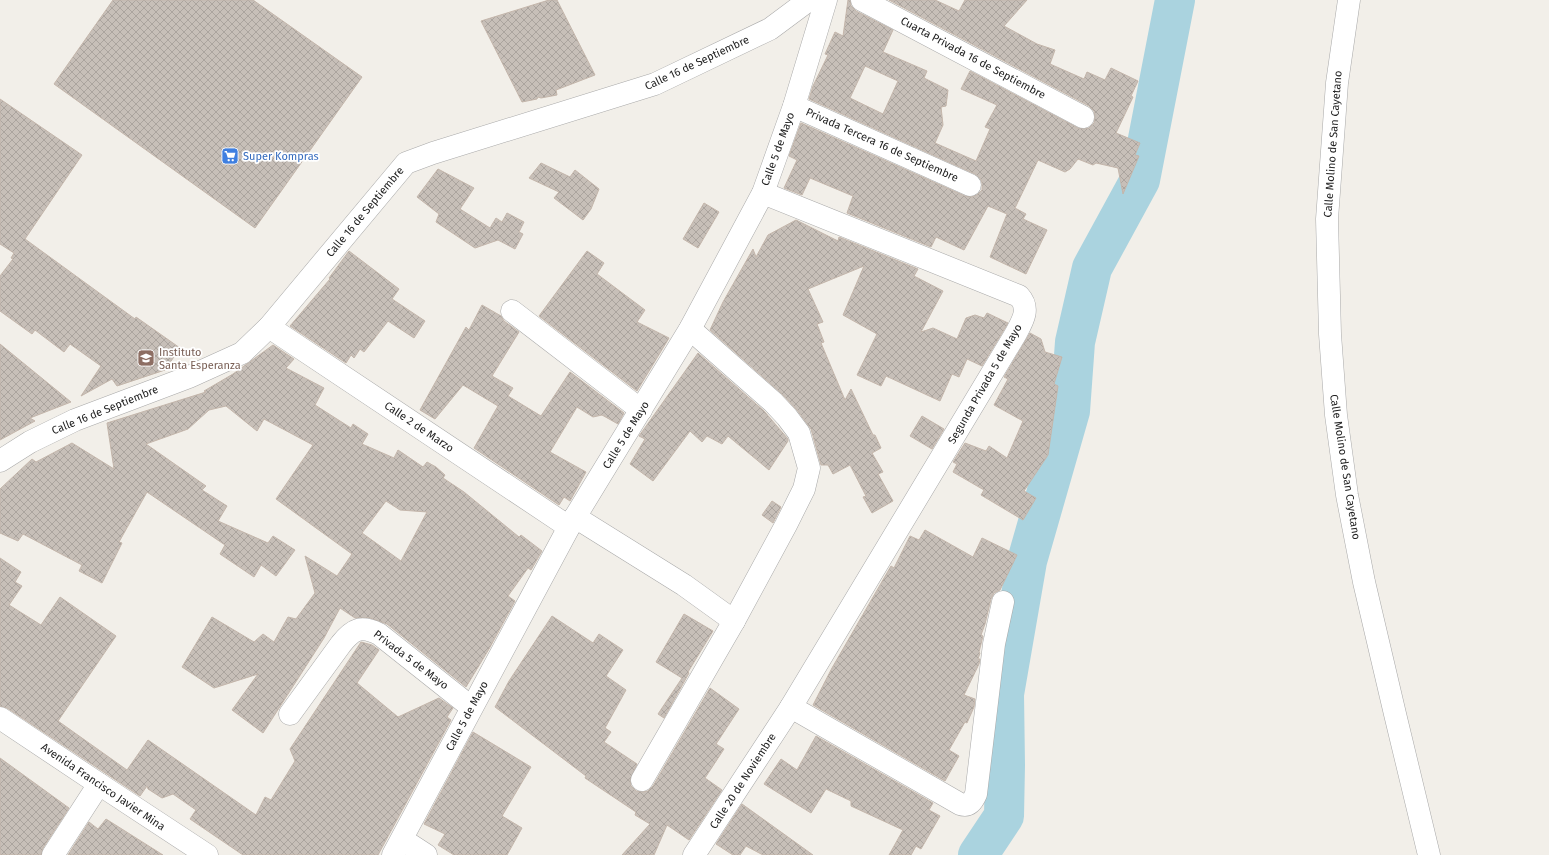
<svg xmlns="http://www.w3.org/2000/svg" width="1549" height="855" font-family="'Fira Sans',sans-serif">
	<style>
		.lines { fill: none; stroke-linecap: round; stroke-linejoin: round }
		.river { stroke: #aad3df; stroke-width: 40 }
		.building { fill: url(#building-cross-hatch); stroke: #c4b6ab; fill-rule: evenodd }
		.minor-casing { stroke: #a9a9a9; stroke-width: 23 }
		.minor { stroke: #fff; stroke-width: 22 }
		.labels { text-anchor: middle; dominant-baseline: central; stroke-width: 3.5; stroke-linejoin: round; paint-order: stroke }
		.street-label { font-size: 11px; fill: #222; stroke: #fff }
		.shop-label { font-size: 11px; fill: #366cbe; stroke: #fff; text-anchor: start }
		.education-label { font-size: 11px; fill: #785e54; stroke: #fff; text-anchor: start }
	</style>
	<defs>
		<pattern id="building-cross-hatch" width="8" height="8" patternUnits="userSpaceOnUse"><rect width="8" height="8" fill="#c7bfb8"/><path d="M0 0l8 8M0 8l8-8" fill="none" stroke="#aba49e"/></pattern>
	</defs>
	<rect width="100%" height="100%" fill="#f2efe9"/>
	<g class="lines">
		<!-- river -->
		<polyline class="river" points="978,855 1004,816 1005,765 1004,694 1027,561 1070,411 1075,342 1092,268 1140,180 1175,0"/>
	</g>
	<!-- building -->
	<g class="building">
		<polygon points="113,0 253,0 362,77 255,228 54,84"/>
		<polygon points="549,0 557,0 595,75 556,90 557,95 541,98 538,97 537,99 522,102 481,21"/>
		<path d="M 848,0 L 850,0 L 851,6 L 856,11 L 893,30 L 883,52 L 927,71 L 924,78 L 948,90 L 946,106 L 941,107 L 943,125 L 935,143 L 976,161 L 990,129 L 985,127 L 997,105 L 961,89 L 970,71 L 1078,128 L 1084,129 L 1089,128 L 1094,123 L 1095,117 L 1094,111 L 1089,106 L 889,0 L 935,0 L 959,11 L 965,0 L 1027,0 L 1004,26 L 1037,44 L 1055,50 L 1050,64 L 1084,79 L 1087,72 L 1105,80 L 1111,68 L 1138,81 L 1131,96 L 1133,97 L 1116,133 L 1140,143 L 1135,155 L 1139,156 L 1123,194 L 1118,168 L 1096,163 L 1093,165 L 1078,159 L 1070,169 L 1065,172 L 1038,160 L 1015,208 L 1026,214 L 1023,219 L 1047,230 L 1026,274 L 990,257 L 1007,214 L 988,206 L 964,250 L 936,237 L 931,247 L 847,213 L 853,196 L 810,178 L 802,195 L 784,188 L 797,160 L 789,156 L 801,123 L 965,196 L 971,197 L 977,195 L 982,190 L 982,183 L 980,178 L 975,174 L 809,99 L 813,86 L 828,55 L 825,54 L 835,32 L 843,36 ZM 865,66 L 898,81 L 883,114 L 850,98 Z"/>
		<polygon points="0,99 82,155 25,239 135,319 136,317 180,348 165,370 117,386 112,379 81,396 101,366 70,344 64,352 35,330 32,334 0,311 0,276 13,259 11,258 14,253 0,244"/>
		<polygon points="541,163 570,177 575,170 599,189 591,209 583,220 554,198 559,192 529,178"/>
		<polygon points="438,169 474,188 460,209 490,228 496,218 502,222 507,213 524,222 519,232 523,234 515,249 498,240 475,248 436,222 439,214 417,197"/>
		<polygon points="704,203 719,212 698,248 683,239"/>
		<polygon points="796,220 838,241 839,237 918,269 914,276 943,291 921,332 933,328 957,339 966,318 975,315 984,318 987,313 1008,323 982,366 967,359 959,377 952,374 940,401 886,376 881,386 857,375 877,334 843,315 864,266 808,289 823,322 817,324 824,342 821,343 845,400 851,389 873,435 875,435 881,448 872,453 883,472 878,474 893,501 872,513 863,497 866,496 850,465 833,474 828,465 821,465 811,429 797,410 781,393 710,330 723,302 753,249 756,257 768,235"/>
		<polygon points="349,251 399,289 392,299 425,321 414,338 388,321 364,352 360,349 354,358 351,355 346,363 290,326 330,279 329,278"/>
		<polygon points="587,251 604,263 597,274 645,310 637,322 669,338 637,391 539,316"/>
		<polygon points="482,305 501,316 504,321 519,332 492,376 513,388 508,396 541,416 570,372 624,413 618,424 602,415 593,417 577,407 550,452 586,472 570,501 564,497 559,505 474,448 498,406 463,385 435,419 420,410 466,327 469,330"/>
		<polygon points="1030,333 1041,339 1045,352 1062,357 1054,384 1058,386 1048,455 1024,491 1036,498 1023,520 981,495 984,490 953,472 957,464 953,462 965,443 986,451 989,446 1007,458 1023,421 994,405 1008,379 1004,377"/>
		<polygon points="0,344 71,402 30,418 35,421 0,440"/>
		<path d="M 273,345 L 294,359 L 286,368 L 324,388 L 315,405 L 351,428 L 353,424 L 368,434 L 362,444 L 394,458 L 398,450 L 423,467 L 427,462 L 436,467 L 445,475 L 443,478 L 464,492 L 519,537 L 521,535 L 542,551 L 531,570 L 528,568 L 508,596 L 515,601 L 489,649 L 466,687 L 387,624 L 370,618 L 355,618 L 340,608 L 324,638 L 263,733 L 232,710 L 258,674 L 214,688 L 182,667 L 212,617 L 254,642 L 263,634 L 274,642 L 288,617 L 296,619 L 315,593 L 305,556 L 337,576 L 352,554 L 276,499 L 313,445 L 264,419 L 257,431 L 226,406 L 209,410 L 188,429 L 146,444 L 206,486 L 202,490 L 227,506 L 218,521 L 268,543 L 273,536 L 295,550 L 276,576 L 261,565 L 254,577 L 220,554 L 225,545 L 147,492 L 119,542 L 122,543 L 102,583 L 79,571 L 82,565 L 23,534 L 18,541 L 0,533 L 0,489 L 32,459 L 36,462 L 72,443 L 114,469 L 107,423 L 206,392 L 204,391 L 233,374 ZM 386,501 L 400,510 L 427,512 L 401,561 L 362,533 Z"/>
		<polygon points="698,353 764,411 788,439 788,441 769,470 728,436 722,444 707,436 702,442 690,431 653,481 630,464 645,439 639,436 644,429"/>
		<polygon points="922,416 944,429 932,449 910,436"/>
		<polygon points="772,501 781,507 773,523 762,515"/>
		<polygon points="925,530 973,557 982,538 1017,555 1000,590 994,593 991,599 985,624 981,635 983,636 979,652 980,653 978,659 980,659 979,664 964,695 975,699 974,707 967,723 965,722 949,750 959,756 945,781 813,705 832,668 891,566 894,568 910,536 919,540"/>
		<polygon points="0,558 21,572 15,582 22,586 9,605 41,625 60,597 116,636 58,721 127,770 148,740 256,815 265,797 271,800 295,761 290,749 361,642 372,645 379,650 357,683 398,717 439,698 453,708 447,717 451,720 378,855 243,855 190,819 196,810 173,794 162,798 148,789 147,786 140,796 7,708 0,706"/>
		<polygon points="684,614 713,631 688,672 689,673 664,718 658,714 682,678 656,662"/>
		<polygon points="552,616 593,643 599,634 623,650 606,676 626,690 605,728 611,732 604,742 637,764 630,780 631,786 636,791 642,792 648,791 653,786 710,688 739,709 716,744 724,749 705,778 722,790 689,840 667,825 654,855 622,855 650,824 635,815 636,812 585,778 586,776 495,707 509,681"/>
		<polygon points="473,732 531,767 502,816 522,828 507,855 454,855 438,845 445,834 424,824"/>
		<polygon points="816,736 933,803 929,810 940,816 921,849 916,846 911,855 889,855 903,830 851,806 851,801 826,789 811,813 764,784 781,759 797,770"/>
		<polygon points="0,758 69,808 43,848 41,855 0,855"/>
		<polygon points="742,804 813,855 763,855 746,846 740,855 733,855 716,844"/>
		<polygon points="106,819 163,855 68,855 89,822 98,829"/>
	</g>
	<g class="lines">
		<!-- minor casing -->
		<g class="minor-casing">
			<g id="minor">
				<polyline points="862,0 1083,117"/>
				<polyline points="1349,0 1337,83 1327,219 1330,334 1336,415 1347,495 1364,582 1395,714 1429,855"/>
				<polyline points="794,106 970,185"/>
				<polyline points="512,311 641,410"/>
				<polyline points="269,327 569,527"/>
				<polyline points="0,461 30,442 75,420 189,377 242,353 269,327 406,163 433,153 655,84 770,29 809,0"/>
				<polyline points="575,517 684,585 734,621"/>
				<path d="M 791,707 L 960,804 C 969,807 973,801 976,794 L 994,644 L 1003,602"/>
				<path d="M 290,714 L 341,644 C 353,629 361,625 379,634 L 471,707"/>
				<polyline points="0,718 99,784 207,855"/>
				<polyline points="642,780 734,621 786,525 804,489 809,468 799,433 787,417 773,402 690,329"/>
				<polyline points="403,840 426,855"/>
				<polyline points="53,855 99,784"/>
				<polyline points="393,855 569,527 690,329 763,193 794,106 826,0"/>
				<path d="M 694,855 L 791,707 L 1015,335 C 1022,322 1031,309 1019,296 L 763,193"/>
			</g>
		</g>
		<!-- minor -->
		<use href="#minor" class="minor"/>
	</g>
	<!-- icons -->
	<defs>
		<g id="supermarket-square" transform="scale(0.9)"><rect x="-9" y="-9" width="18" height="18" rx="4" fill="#3f7fe0" stroke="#fff"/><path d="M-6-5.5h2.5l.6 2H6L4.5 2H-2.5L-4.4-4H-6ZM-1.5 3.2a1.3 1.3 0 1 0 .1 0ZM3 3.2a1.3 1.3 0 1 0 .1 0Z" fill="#fff"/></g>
		<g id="school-square" transform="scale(0.9)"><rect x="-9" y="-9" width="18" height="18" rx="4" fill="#8d6e63" stroke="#fff"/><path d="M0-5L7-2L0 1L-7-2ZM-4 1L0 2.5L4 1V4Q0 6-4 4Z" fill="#fff"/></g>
	</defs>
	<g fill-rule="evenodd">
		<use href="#supermarket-square" x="230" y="156"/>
		<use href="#school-square" x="146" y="358"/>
	</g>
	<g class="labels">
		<!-- street labels -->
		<g class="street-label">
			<text transform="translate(973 58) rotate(28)">Cuarta Privada 16 de Septiembre</text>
			<text transform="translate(697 63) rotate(-25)">Calle 16 de Septiembre</text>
			<text transform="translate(1333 144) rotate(-86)">Calle Molino de San Cayetano</text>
			<text transform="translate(882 145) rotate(24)">Privada Tercera 16 de Septiembre</text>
			<text transform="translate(778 149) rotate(-70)">Calle 5 de Mayo</text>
			<text transform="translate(365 212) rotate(-50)">Calle 16 de Septiembre</text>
			<text transform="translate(985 384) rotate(-60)">Segunda Privada 5 de Mayo</text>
			<text transform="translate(105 410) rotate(-22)">Calle 16 de Septiembre</text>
			<text transform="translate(419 427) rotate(34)">Calle 2 de Marzo</text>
			<text transform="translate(626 435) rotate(-58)">Calle 5 de Mayo</text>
			<text transform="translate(1345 467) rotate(81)">Calle Molino de San Cayetano</text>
			<text transform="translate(411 660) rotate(37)">Privada 5 de Mayo</text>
			<text transform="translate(467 716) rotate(-62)">Calle 5 de Mayo</text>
			<text transform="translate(743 781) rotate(-57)">Calle 20 de Noviembre</text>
			<text transform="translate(103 787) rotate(34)">Avenida Francisco Javier Mina</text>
		</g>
		<!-- shop labels -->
		<g class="shop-label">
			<text x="243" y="156">Super Kompras</text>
		</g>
		<!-- education labels -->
		<g class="education-label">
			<text x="159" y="352">Instituto<tspan x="159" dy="13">Santa Esperanza</tspan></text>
		</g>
	</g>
</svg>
